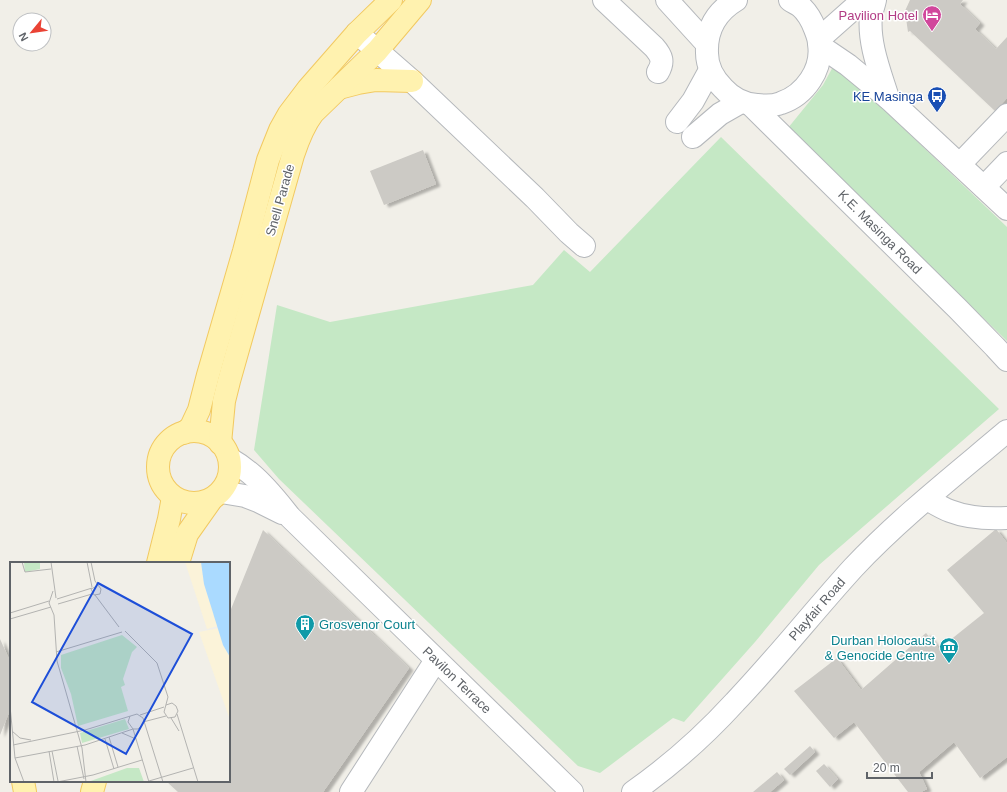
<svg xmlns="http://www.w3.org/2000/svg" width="1007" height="792" font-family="Helvetica,sans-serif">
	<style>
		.green { fill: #c5e8c5 }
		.building { fill: #cccac5; filter: url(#shadow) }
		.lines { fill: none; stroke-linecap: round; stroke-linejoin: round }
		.minor-casing { stroke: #b5b8bc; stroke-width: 24 }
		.major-casing { stroke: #f2c960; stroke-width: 24 }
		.minor { stroke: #fff; stroke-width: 22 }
		.major { stroke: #fff2af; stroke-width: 22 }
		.labels { text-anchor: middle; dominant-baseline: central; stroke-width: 3; stroke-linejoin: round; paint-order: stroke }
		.hotel-label { font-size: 13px; fill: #b23c85; stroke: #fff; text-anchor: end }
		.transit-label { font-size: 13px; fill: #164399; stroke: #fff; text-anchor: end }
		.street-label { font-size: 13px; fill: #5f6368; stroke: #fff }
		.culture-label { font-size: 13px; fill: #0d838f; stroke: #fff; text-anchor: start }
		.inset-road { fill: none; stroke: #b3b3b1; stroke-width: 1 }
		.view { fill: #1d4ed8; fill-opacity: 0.15; stroke: #1d4ed8; stroke-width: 2 }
		.inset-edge { fill: none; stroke: #5f6368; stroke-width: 2 }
	</style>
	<defs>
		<filter id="shadow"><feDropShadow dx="4.5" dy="2.5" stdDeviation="1" flood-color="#0004"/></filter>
	</defs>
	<rect width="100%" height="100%" fill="#f1efe8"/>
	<!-- green -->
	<g class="green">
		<polygon points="835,63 1007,227 1007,341 788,128 823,85"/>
		<polygon points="721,137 999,409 819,565 755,642 684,722 673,718 600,773 578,766 279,479 254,450 277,305 330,322 533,285 564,250 590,272"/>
	</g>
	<!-- building -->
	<g class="building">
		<polygon points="910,0 963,0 960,4 980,23 975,29 996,49 1007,37 1007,98 995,111 910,31 908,32 905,11"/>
		<polygon points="423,150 436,184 384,205 370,171"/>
		<polygon points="996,529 1007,543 1007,757 980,778 954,742 919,772 927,789 921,792 908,792 854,722 834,738 794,691 837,658 861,690 926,633 939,649 984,613 947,570"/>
		<polygon points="263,530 409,668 323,792 178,792 166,781 229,781 229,614"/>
		<polygon points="0,639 9,659 11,671 11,702 8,715 0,735"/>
		<polygon points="810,746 815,752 790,775 784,769"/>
		<polygon points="824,764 838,779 830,787 816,771"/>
		<polygon points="777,772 784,780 770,792 753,792"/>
	</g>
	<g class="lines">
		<!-- minor casing -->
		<g class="minor-casing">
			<g id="minor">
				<path d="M 604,0 L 654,47 C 662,56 664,62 658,72"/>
				<polyline points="667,0 707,44"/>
				<path d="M 736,0 C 716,12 706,29 707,53 C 707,66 714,79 723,88 C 732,98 744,104 757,105 C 765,106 774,106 781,103 C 805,95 823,69 819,44 C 819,39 817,34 815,29 C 812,21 807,12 800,6 C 797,4 793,2 790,0"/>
				<path d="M 875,0 C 874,5 872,10 871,15 C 868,43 880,72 888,98"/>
				<polyline points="357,33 412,81 535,198 569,233 584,246"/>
				<polyline points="819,39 863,0"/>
				<polyline points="820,46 848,65 888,98 1007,209"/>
				<polyline points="751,105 958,309 995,347 1007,360"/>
				<polyline points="677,122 693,101 710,70"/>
				<polyline points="693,137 720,114 741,102"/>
				<polyline points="960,164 1007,115"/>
				<polyline points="984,187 1007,163"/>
				<path d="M 230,459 C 237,463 244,468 250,473 C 266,486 278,502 290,517 L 572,792"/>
				<polyline points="221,492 245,496 258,501 282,513"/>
				<path d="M 927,499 C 934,503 942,508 950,511 C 968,518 988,519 1007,518"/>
				<polyline points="351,792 436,660"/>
				<path d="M 633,792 C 670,766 704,736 735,702 C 776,659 813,612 853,568 C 900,518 955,475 1007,431"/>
			</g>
		</g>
		<!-- major casing -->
		<g class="major-casing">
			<g id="major">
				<polyline points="339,88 358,83 376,80 412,81"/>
				<circle cx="194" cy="467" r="36"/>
				<polyline points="184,433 191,427 199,410 208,375 244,251 268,160 280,130 289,114 308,89 357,33 391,0"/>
				<path d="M 220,443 L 224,401 L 229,381 L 293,155 C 298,140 303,126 313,113 L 377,51 L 420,0"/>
				<polyline points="158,563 169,519 173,497"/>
				<polyline points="178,563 187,534 211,500"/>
				<polyline points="23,781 25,792"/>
				<polyline points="92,792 95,781"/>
			</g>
		</g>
		<!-- minor -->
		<use href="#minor" class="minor"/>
		<!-- major -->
		<use href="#major" class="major"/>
	</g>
	<!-- icons -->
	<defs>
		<g id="hotel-pin" transform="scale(1)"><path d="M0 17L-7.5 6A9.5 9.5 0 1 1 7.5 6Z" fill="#d1479c" stroke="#fff"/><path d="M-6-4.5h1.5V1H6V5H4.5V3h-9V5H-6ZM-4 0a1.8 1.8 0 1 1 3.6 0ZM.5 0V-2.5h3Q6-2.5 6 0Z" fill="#fff"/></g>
		<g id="bus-pin" transform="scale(1)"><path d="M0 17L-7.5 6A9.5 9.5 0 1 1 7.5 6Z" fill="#1a4fb4" stroke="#fff"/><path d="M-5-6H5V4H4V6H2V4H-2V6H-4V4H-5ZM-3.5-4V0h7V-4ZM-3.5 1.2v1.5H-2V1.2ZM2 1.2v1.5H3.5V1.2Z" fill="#fff"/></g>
		<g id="building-pin" transform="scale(1)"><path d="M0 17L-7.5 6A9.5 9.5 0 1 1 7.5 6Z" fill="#0f9aa8" stroke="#fff"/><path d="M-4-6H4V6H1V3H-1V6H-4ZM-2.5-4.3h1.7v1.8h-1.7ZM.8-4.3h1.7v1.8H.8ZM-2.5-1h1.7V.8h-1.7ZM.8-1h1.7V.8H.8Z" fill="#fff"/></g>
		<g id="museum-pin" transform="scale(1)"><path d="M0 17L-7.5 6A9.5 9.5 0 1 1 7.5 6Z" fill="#0f9aa8" stroke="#fff"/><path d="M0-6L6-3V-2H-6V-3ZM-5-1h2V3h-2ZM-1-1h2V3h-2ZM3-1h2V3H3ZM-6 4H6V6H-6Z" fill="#fff"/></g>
	</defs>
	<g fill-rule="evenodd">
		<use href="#hotel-pin" x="932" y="15"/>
		<use href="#bus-pin" x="937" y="96"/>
		<use href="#building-pin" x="305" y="624"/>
		<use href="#museum-pin" x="949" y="647"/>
	</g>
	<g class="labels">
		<!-- hotel labels -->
		<g class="hotel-label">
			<text x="918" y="15">Pavilion Hotel</text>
		</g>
		<!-- transit labels -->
		<g class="transit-label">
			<text x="923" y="96">KE Masinga</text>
		</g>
		<!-- street labels -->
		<g class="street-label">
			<text transform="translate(280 200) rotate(-74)">Snell Parade</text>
			<text transform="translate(880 232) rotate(45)">K.E. Masinga Road</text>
			<text transform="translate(817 609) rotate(-49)">Playfair Road</text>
			<text transform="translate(457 680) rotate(44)">Pavilon Terrace</text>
		</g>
		<!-- culture labels -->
		<g class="culture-label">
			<text x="319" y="624">Grosvenor Court</text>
			<text x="935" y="640" text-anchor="end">Durban Holocaust<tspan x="935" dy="15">&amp; Genocide Centre</tspan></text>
		</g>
	</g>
	<!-- overview -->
	<g transform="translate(10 562)">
		<rect width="220" height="220" fill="#f1efe8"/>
		<path d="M 14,0 L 30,0 L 30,7 L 15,10 ZM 112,73 L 127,85 L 122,90 L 113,117 L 115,123 L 111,125 L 118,149 L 68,164 L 61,132 L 51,106 L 51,93 ZM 115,157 L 119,167 L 72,181 L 70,171 ZM 117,206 L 129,206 L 134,220 L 78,220 Z" fill="#c5e8c5"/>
		<path d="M 175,0 L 191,0 L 194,22 L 208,64 L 197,67 ZM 209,66 L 213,83 L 220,95 L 220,158 L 189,70 Z" fill="#fbf3d9"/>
		<path d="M 191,0 L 220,0 L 220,95 L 213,83 L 194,22 Z" fill="#aadaff"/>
		<path class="inset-road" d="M 12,0 L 15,10 L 41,7M 41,0 L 46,36M 77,0 L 82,25M 81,0 L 85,19 L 91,27 L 90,32 L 84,33 L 81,27 L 87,24M 43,29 L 39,41 L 44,53 L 47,99 L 72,186 L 76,220M 85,33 L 109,65M 47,37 L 82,26M 48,42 L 82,32M 0,51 L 39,39M 0,57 L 41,45M 115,69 L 147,101 L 158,135 L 154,150 L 158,156 L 165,155 L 168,149 L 166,144 L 162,141 L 156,143M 46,90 L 112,70M 0,144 L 5,196 L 14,220M 167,152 L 188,220M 130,153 L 154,145M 120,154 L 118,160 L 123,167 L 128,167 L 133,162M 161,156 L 169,169M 133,160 L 156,154M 123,167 L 139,220M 2,169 L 10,176 L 21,178M 112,171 L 126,177M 99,175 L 108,205M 95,177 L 104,207M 3,183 L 75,168 L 127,152 L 133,156 L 153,220M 67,184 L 74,217M 39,189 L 44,220M 42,189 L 48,219M 5,196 L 75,183 L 123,167M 139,219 L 183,206M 47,220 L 83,213 L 132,198"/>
		<path class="view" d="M 88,21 L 182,72 L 116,192 L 22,140 Z"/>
		<rect width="220" height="220" class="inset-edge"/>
	</g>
	<!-- north arrow -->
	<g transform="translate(32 32) rotate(241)"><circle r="19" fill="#ffffff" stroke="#bfc1c3"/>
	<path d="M0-3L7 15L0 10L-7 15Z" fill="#ea4335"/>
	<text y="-6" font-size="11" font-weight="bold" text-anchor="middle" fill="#5f6368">N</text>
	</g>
	<!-- scale -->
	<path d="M867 772v6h65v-6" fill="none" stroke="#5f6368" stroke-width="2"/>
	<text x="873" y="772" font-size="12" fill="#5f6368" stroke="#ffffff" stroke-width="3" paint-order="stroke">20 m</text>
</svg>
